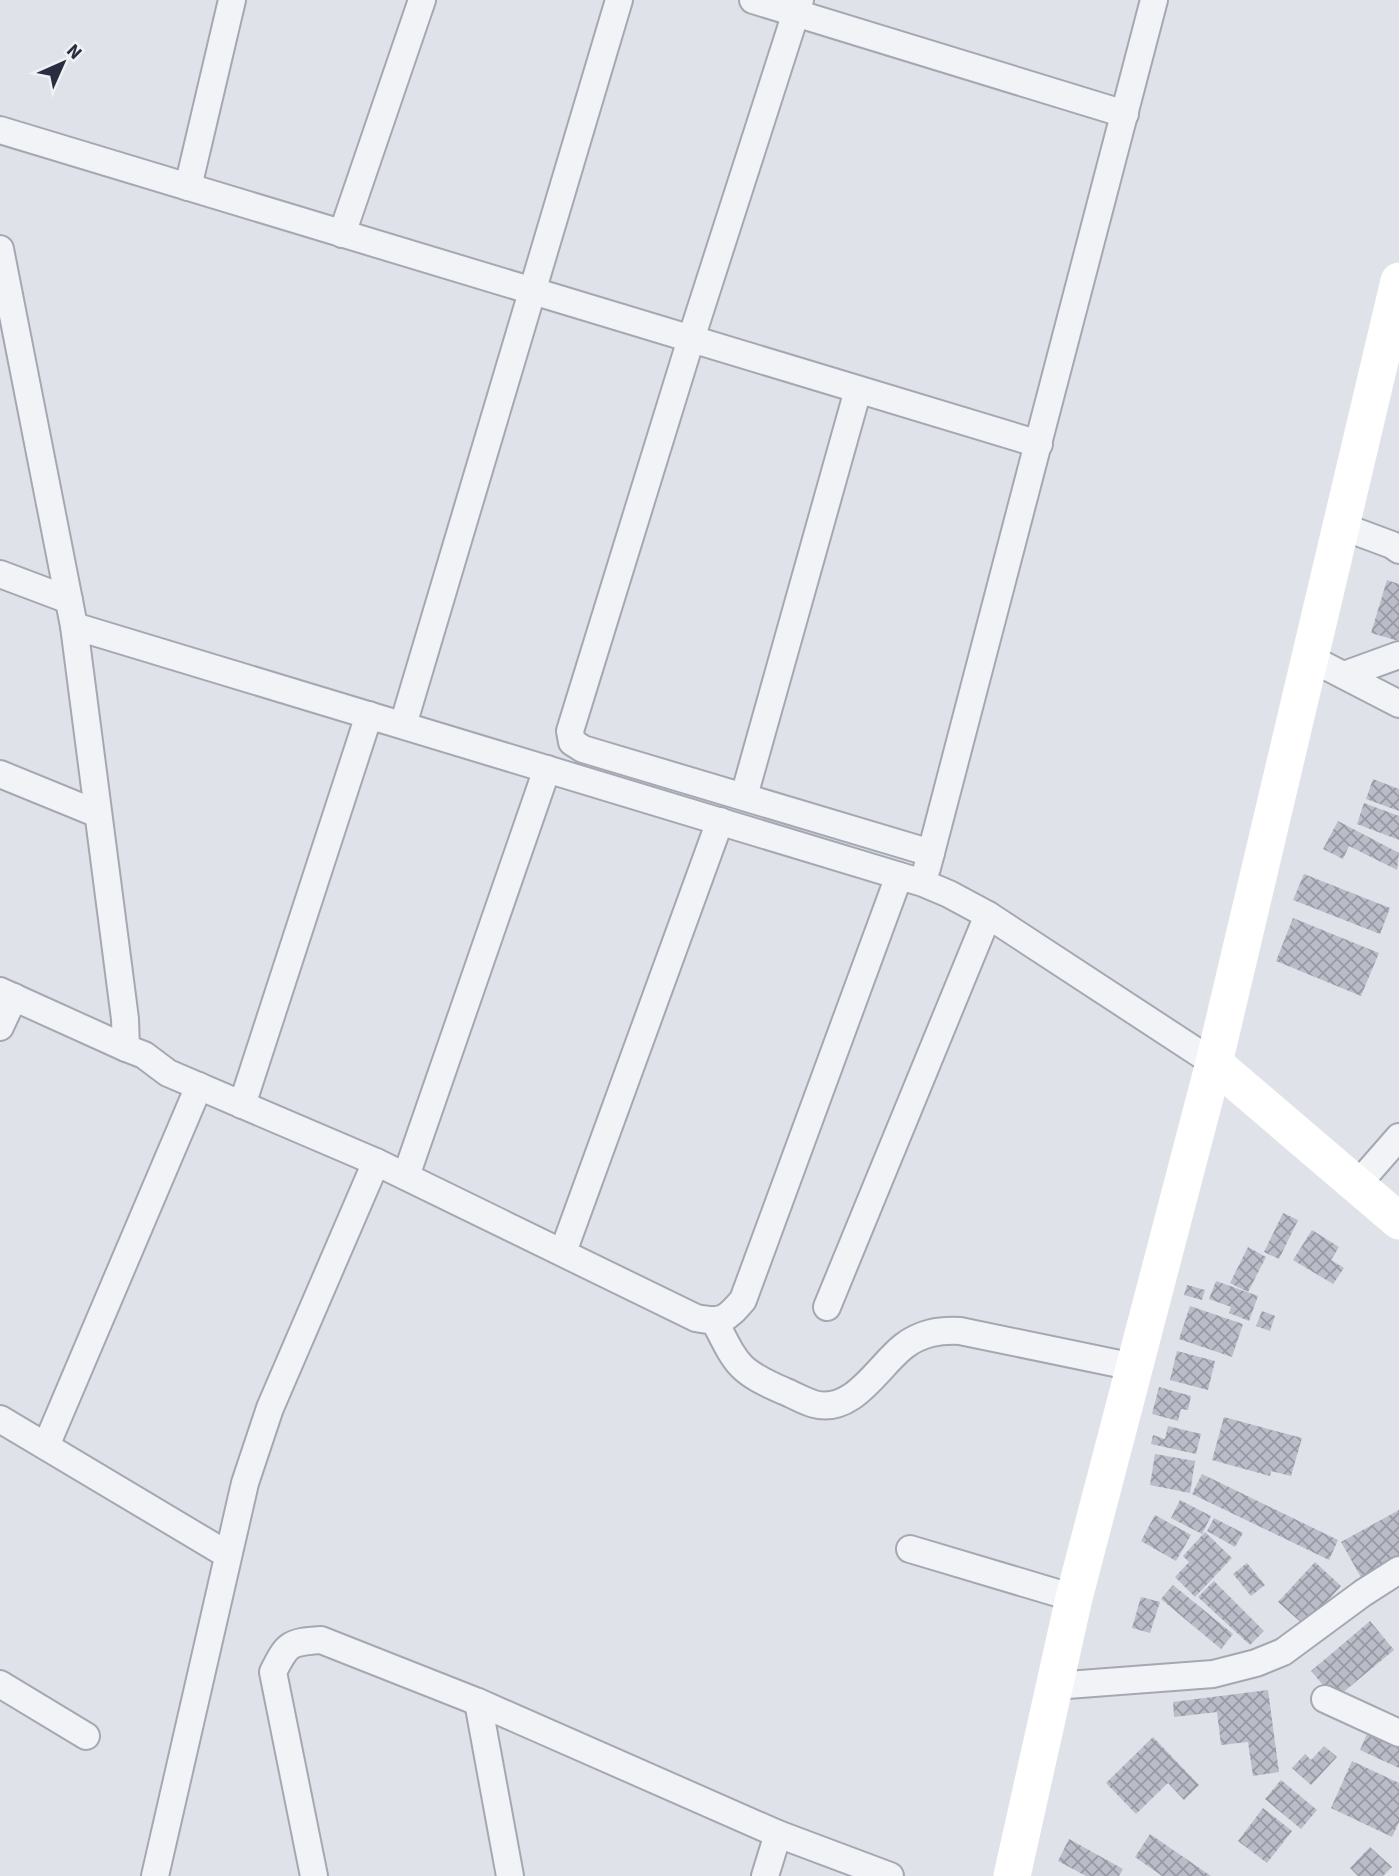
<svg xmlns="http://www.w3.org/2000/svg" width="1399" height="1876" font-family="'Source Sans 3',sans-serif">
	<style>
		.building { fill: url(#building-cross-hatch) }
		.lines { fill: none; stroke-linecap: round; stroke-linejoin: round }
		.street-casing { stroke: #a4a8b3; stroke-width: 30 }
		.street { stroke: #f2f3f7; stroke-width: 26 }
		.secondary { stroke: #fff; stroke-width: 37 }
	</style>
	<defs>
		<pattern id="building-cross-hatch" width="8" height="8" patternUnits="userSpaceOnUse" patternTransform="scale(1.75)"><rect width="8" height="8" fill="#babdc8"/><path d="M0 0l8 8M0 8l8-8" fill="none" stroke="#979aa4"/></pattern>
	</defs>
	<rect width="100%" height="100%" fill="#dfe2e9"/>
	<!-- building -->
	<g class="building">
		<polygon points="1387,580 1399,584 1399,641 1371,633"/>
		<polygon points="1373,779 1399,789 1399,811 1366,799"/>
		<polygon points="1364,803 1399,816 1399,840 1357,824"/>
		<polygon points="1338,821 1399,853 1397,870 1349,846 1343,859 1323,849"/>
		<polygon points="1304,874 1390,908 1380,934 1293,900"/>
		<polygon points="1293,918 1379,953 1361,996 1276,961"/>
		<polygon points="1283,1213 1298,1220 1279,1259 1264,1252"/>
		<polygon points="1312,1230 1339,1247 1331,1260 1344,1268 1333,1284 1293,1260"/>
		<polygon points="1248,1247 1266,1257 1248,1292 1230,1283"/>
		<polygon points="1216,1281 1258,1296 1249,1321 1229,1313 1231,1307 1209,1299"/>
		<polygon points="1187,1285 1205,1290 1202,1300 1184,1295"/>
		<polygon points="1190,1306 1243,1324 1232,1357 1179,1339"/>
		<polygon points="1262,1311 1275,1316 1270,1331 1256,1326"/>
		<polygon points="1177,1351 1215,1361 1208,1390 1170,1380"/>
		<polygon points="1159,1387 1191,1396 1188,1410 1181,1409 1178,1421 1152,1414"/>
		<polygon points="1224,1417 1302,1438 1291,1476 1271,1471 1270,1476 1212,1460"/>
		<polygon points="1168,1426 1201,1434 1196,1454 1151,1444 1153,1435 1165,1439"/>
		<polygon points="1155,1454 1195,1461 1190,1493 1150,1485"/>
		<polygon points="1202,1474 1338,1540 1329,1560 1192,1494"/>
		<polygon points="1180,1500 1211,1516 1202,1534 1171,1518"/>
		<polygon points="1399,1510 1399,1558 1362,1579 1341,1542"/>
		<polygon points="1155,1515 1191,1535 1176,1561 1141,1541"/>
		<polygon points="1214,1518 1243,1533 1235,1547 1207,1531"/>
		<polygon points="1205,1532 1232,1558 1195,1597 1175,1577 1189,1562 1183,1556"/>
		<polygon points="1315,1562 1341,1586 1305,1626 1278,1602"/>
		<polygon points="1247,1563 1265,1585 1251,1596 1233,1574"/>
		<polygon points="1214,1581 1264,1631 1250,1645 1198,1597"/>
		<polygon points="1173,1585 1233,1634 1221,1649 1161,1599"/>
		<polygon points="1141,1597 1160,1602 1150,1633 1132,1628"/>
		<polygon points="1370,1621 1394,1650 1335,1699 1311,1671"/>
		<polygon points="1268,1690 1279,1772 1253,1776 1248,1742 1221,1745 1217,1712 1174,1717 1173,1702"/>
		<polygon points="1368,1732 1399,1747 1399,1768 1360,1750"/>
		<polygon points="1153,1737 1199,1785 1184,1800 1168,1783 1136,1814 1106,1783"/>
		<polygon points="1324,1746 1337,1757 1311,1785 1292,1768 1305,1754 1311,1760"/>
		<polygon points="1352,1761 1399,1783 1399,1822 1392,1837 1331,1808"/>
		<polygon points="1281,1780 1317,1810 1301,1829 1265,1799"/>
		<polygon points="1263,1808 1292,1831 1267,1863 1238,1841"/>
		<polygon points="1150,1834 1211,1876 1162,1876 1135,1857"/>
		<polygon points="1069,1839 1123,1869 1119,1876 1086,1876 1058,1861"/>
		<polygon points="1370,1847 1392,1867 1383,1876 1358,1876 1350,1868"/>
	</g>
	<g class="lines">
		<!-- street casing -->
		<g class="street-casing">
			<g id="street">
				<polyline points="753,0 1125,114"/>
				<polyline points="800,0 691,339 570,731 572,742 583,749 931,853"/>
				<polyline points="0,130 1039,444"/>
				<polyline points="188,187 232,0"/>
				<polyline points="342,234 422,0"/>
				<polyline points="0,249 74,626 125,1019 126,1048 144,1055 168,1073 376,1162 270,1408 245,1483 155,1876"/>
				<polyline points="1341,526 1392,545 1399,550"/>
				<polyline points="0,574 69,600"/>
				<polyline points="74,626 923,883 949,894 988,915 1214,1063"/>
				<polyline points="1310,658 1399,704"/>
				<polyline points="1344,675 1399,655"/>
				<polyline points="403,725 619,0"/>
				<polyline points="0,774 98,814"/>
				<polyline points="744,796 858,390"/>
				<polyline points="927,868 1154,0"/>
				<polyline points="0,991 126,1048"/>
				<polyline points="0,1027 14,997"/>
				<polyline points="242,1105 369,715"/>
				<path d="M 376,1162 L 696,1318 C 722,1323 726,1320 743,1300 L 899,876"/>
				<polyline points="406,1176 547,769"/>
				<polyline points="1357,1185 1399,1137"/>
				<polyline points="563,1252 720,821"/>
				<polyline points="827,1307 988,915"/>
				<path d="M 715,1322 C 737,1365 738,1371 784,1391 C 794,1395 804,1401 814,1404 C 853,1415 878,1366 904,1346 C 921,1333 939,1330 960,1331 L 1134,1367"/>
				<polyline points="0,1419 228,1555"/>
				<polyline points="46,1446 199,1086"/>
				<polyline points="910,1549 1074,1598"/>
				<polyline points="0,1684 86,1736"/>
				<polyline points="1054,1686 1213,1674 1256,1663 1283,1652 1363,1593 1399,1570"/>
				<polyline points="1325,1699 1399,1733"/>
				<polyline points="478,1702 510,1876"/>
				<path d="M 314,1876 L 273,1672 C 287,1644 289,1642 321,1640 L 478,1702 L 778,1834 L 890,1876"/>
				<polyline points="765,1876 778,1834"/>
			</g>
		</g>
		<!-- street -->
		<use href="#street" class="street"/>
		<!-- secondary -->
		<g class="secondary">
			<polyline points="1214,1063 1399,1221"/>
			<polyline points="1012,1876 1074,1598 1214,1063 1399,281"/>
		</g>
	</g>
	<!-- north arrow -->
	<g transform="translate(63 63) rotate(45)" stroke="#eff1f6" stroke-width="5" paint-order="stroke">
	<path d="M0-5L12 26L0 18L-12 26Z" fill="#282e40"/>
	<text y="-10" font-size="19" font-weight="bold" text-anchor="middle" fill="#282e40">N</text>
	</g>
</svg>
